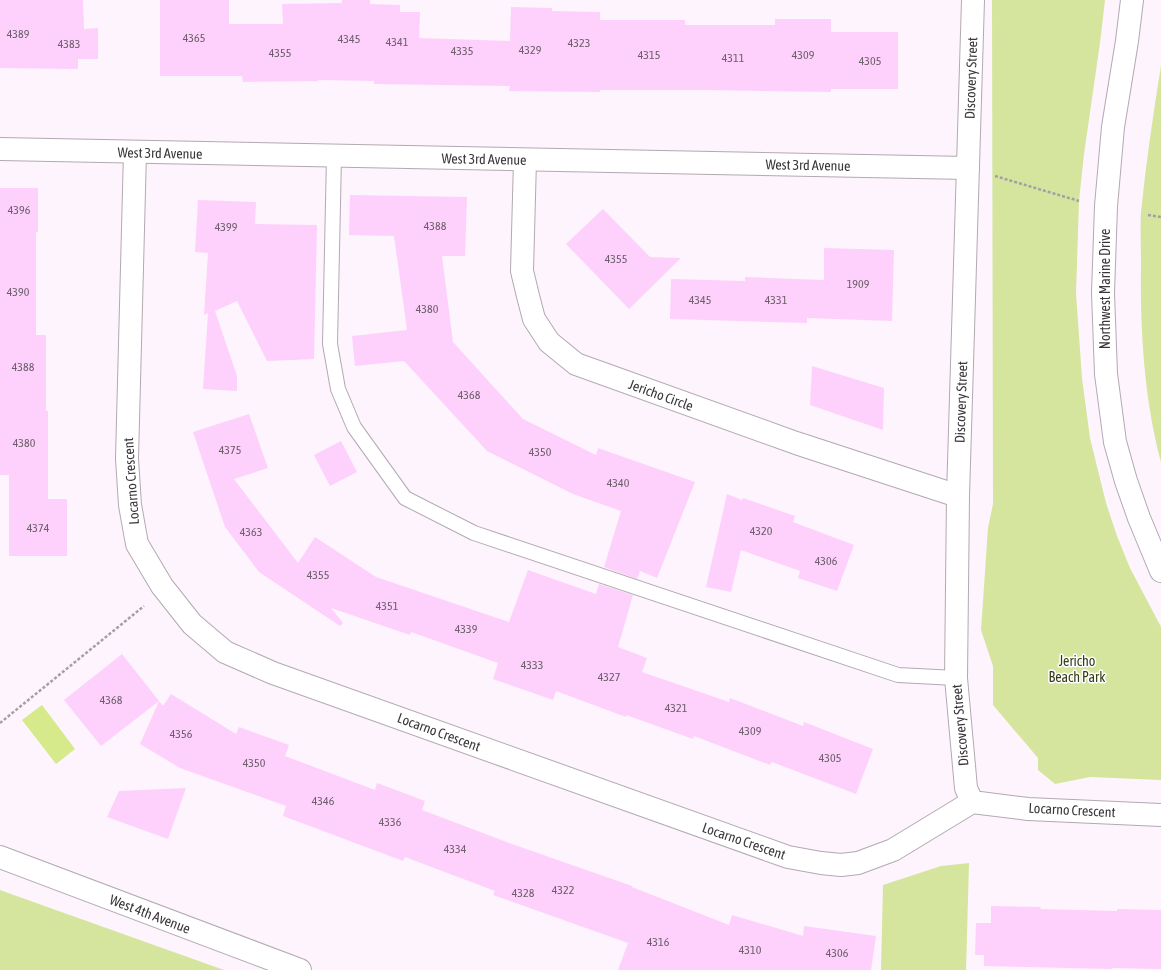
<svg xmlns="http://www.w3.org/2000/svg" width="1161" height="970" font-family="'Asap Condensed',sans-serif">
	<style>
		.green { fill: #d5e59d }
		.water { fill: #d6ea8b }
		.building { fill: #fdd1fc }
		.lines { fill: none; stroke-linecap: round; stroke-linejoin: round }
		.service-casing { stroke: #b2a9b1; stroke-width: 16 }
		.minor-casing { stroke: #b2a9b1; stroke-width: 24 }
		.tertiary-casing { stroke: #b2a9b1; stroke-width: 24 }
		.secondary-casing { stroke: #b2a9b1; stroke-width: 24 }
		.path { stroke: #a59ea4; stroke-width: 2.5; stroke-dasharray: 3 2; stroke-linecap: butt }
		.service { stroke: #fff; stroke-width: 14 }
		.minor { stroke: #fff; stroke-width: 22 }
		.tertiary { stroke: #fff; stroke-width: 22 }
		.secondary { stroke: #fff; stroke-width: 22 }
		.labels { text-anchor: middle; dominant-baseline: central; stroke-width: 3; stroke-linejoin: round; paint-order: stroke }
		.number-label { font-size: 12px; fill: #6b5e6a }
		.street-label { font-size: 14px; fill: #3a373a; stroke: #fff }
		.park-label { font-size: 14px; fill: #363d16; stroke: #fff }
	</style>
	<rect width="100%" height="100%" fill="#fef4fd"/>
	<!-- green -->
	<g class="green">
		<polygon points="992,0 1105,0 1100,43 1084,154 1079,201 1076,293 1082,378 1090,438 1106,503 1117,536 1130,568 1161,627 1161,780 1090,777 1055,784 1038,770 1038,758 993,705 993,666 981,630 988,528 993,504"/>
		<path d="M 1161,66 L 1161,462 C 1144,399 1140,329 1141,264 C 1141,247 1140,229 1141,212 C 1146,163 1153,114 1161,66 Z"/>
		<polygon points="969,863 966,970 881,970 883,885 941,866"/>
		<polygon points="0,890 11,894 224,970 0,970"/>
	</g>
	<!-- water -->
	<polygon class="water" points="42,705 75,749 56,764 22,720"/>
	<!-- building -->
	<g class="building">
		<polygon points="0,0 83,0 84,29 98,28 98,59 78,59 78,69 0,68"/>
		<polygon points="160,0 229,0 229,24 283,24 282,4 342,3 342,0 370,0 370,4 400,5 400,12 420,12 419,38 510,41 511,7 552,8 552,11 600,12 600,20 685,20 685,25 775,25 775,19 831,19 831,32 898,32 898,89 831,89 831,92 705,90 600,90 600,92 509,91 510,86 374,84 374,81 318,80 318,81 243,82 242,76 160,76"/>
		<polygon points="0,188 38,188 38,232 36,232 36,335 46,335 46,411 48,411 48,499 67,499 67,556 9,556 9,475 0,475"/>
		<polygon points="350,195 467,197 465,256 442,256 453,342 523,419 596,455 598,448 695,482 657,578 640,571 637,579 604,567 621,511 573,494 487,451 404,361 355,366 352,336 407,330 394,236 349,235"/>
		<polygon points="198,200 256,202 255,224 317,225 314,359 267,361 237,301 215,311 237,376 237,391 203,389 208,313 204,315 208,253 195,252"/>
		<polygon points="603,209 650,257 681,258 629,309 566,244"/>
		<polygon points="824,248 894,250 892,321 807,318 807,323 670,319 671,279 745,281 745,277 824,280"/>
		<polygon points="812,366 884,388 883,430 810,405"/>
		<polygon points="249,414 268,468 234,479 298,563 315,537 376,577 509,622 528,570 596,594 599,584 633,595 618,647 647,658 642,672 729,702 730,698 803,726 804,722 873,749 856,794 772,762 770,765 694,736 693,739 626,715 626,717 556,691 553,700 493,679 498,663 411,632 410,635 331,608 343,623 340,626 259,572 225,527 193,432"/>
		<polygon points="341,441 357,472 330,486 314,455"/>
		<polygon points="727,494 742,500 743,498 795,516 793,522 854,545 837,591 798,578 800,571 741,550 731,592 706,587"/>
		<polygon points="122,654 159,701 101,746 64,700"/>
		<polygon points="171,694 236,734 239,727 289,745 285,756 375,790 377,783 425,801 422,810 512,844 632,886 632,887 729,925 732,915 803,936 804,926 876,936 871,970 618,970 628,943 493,895 495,891 405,857 403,861 283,816 286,806 180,768 140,744 159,701 163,706"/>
		<polygon points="186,788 168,839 107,817 119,791"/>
		<polygon points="991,906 1041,907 1040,909 1117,911 1117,909 1161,910 1161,969 1112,968 1112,969 984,966 984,955 975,955 976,923 991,923"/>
	</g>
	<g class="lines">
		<!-- service casing -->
		<g class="service-casing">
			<polyline id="service" points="334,156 330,344 338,389 354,427 405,498 474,533 898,675 956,678"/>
		</g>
		<!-- minor casing -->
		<g class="minor-casing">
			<g id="minor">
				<polyline points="0,149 968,168"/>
				<polyline points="135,152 127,459 130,505 137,544 162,586 192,624 225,652 273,673 788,857 821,863 841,865 858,863 893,850 972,802 1028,809 1161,815"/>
				<polyline points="525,160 522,271 528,296 534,319 549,342 576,364 796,443 958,496"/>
				<polyline points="972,802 966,788 956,678 958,496 973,0"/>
			</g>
		</g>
		<!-- tertiary casing -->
		<g class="tertiary-casing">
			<polyline id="tertiary" points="1132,0 1127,41 1113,127 1106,206 1103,293 1106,374 1115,442 1126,481 1139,518 1161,571"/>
		</g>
		<!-- secondary casing -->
		<g class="secondary-casing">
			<polyline id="secondary" points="0,857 300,970"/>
		</g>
		<!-- path -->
		<g class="path">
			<polyline points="995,176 1079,201"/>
			<polyline points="1148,215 1161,217"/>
			<polyline points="0,723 144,606"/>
		</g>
		<!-- service -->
		<use href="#service" class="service"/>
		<!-- minor -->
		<use href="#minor" class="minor"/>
		<!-- tertiary -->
		<use href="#tertiary" class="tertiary"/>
		<!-- secondary -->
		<use href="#secondary" class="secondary"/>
	</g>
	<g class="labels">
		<!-- number labels -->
		<g class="number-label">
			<text x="18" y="34">4389</text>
			<text x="194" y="38">4365</text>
			<text x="349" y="39">4345</text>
			<text x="397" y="42">4341</text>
			<text x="579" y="43">4323</text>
			<text x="69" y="44">4383</text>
			<text x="530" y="50">4329</text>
			<text x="462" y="51">4335</text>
			<text x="280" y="53">4355</text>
			<text x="649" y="55">4315</text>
			<text x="803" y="55">4309</text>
			<text x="733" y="58">4311</text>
			<text x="870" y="61">4305</text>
			<text x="19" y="210">4396</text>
			<text x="435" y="226">4388</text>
			<text x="226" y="227">4399</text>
			<text x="616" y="259">4355</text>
			<text x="858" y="284">1909</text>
			<text x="18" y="292">4390</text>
			<text x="700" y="300">4345</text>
			<text x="776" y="300">4331</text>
			<text x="427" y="309">4380</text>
			<text x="23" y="367">4388</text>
			<text x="469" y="395">4368</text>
			<text x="24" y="443">4380</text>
			<text x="230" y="450">4375</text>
			<text x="540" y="452">4350</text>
			<text x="618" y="483">4340</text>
			<text x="38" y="528">4374</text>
			<text x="761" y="531">4320</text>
			<text x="251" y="532">4363</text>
			<text x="826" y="561">4306</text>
			<text x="318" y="575">4355</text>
			<text x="387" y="606">4351</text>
			<text x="466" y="629">4339</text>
			<text x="532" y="665">4333</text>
			<text x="609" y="677">4327</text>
			<text x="111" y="700">4368</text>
			<text x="676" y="708">4321</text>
			<text x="750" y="731">4309</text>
			<text x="181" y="734">4356</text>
			<text x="830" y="758">4305</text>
			<text x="254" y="763">4350</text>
			<text x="323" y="801">4346</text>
			<text x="390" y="822">4336</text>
			<text x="455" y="849">4334</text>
			<text x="563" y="890">4322</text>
			<text x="523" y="893">4328</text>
			<text x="658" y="942">4316</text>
			<text x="750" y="950">4310</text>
			<text x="837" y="953">4306</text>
		</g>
		<!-- street labels -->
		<g class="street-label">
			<text transform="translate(971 78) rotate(-88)">Discovery Street</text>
			<text transform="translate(160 153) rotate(1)">West 3rd Avenue</text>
			<text transform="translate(484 159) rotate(1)">West 3rd Avenue</text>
			<text transform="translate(808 165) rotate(1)">West 3rd Avenue</text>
			<text transform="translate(1105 289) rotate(-90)">Northwest Marine Drive</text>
			<text transform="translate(661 395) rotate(20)">Jericho Circle</text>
			<text transform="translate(961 402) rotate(-88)">Discovery Street</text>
			<text transform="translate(131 481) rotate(-94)">Locarno Crescent</text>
			<text transform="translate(960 725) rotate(-95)">Discovery Street</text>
			<text transform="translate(439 732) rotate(20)">Locarno Crescent</text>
			<text transform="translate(1072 810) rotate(3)">Locarno Crescent</text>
			<text transform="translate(744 841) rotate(19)">Locarno Crescent</text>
			<text transform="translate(150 914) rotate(21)">West 4th Avenue</text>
		</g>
		<!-- park labels -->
		<g class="park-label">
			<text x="1077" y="661">Jericho<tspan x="1077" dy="16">Beach Park</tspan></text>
		</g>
	</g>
</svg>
